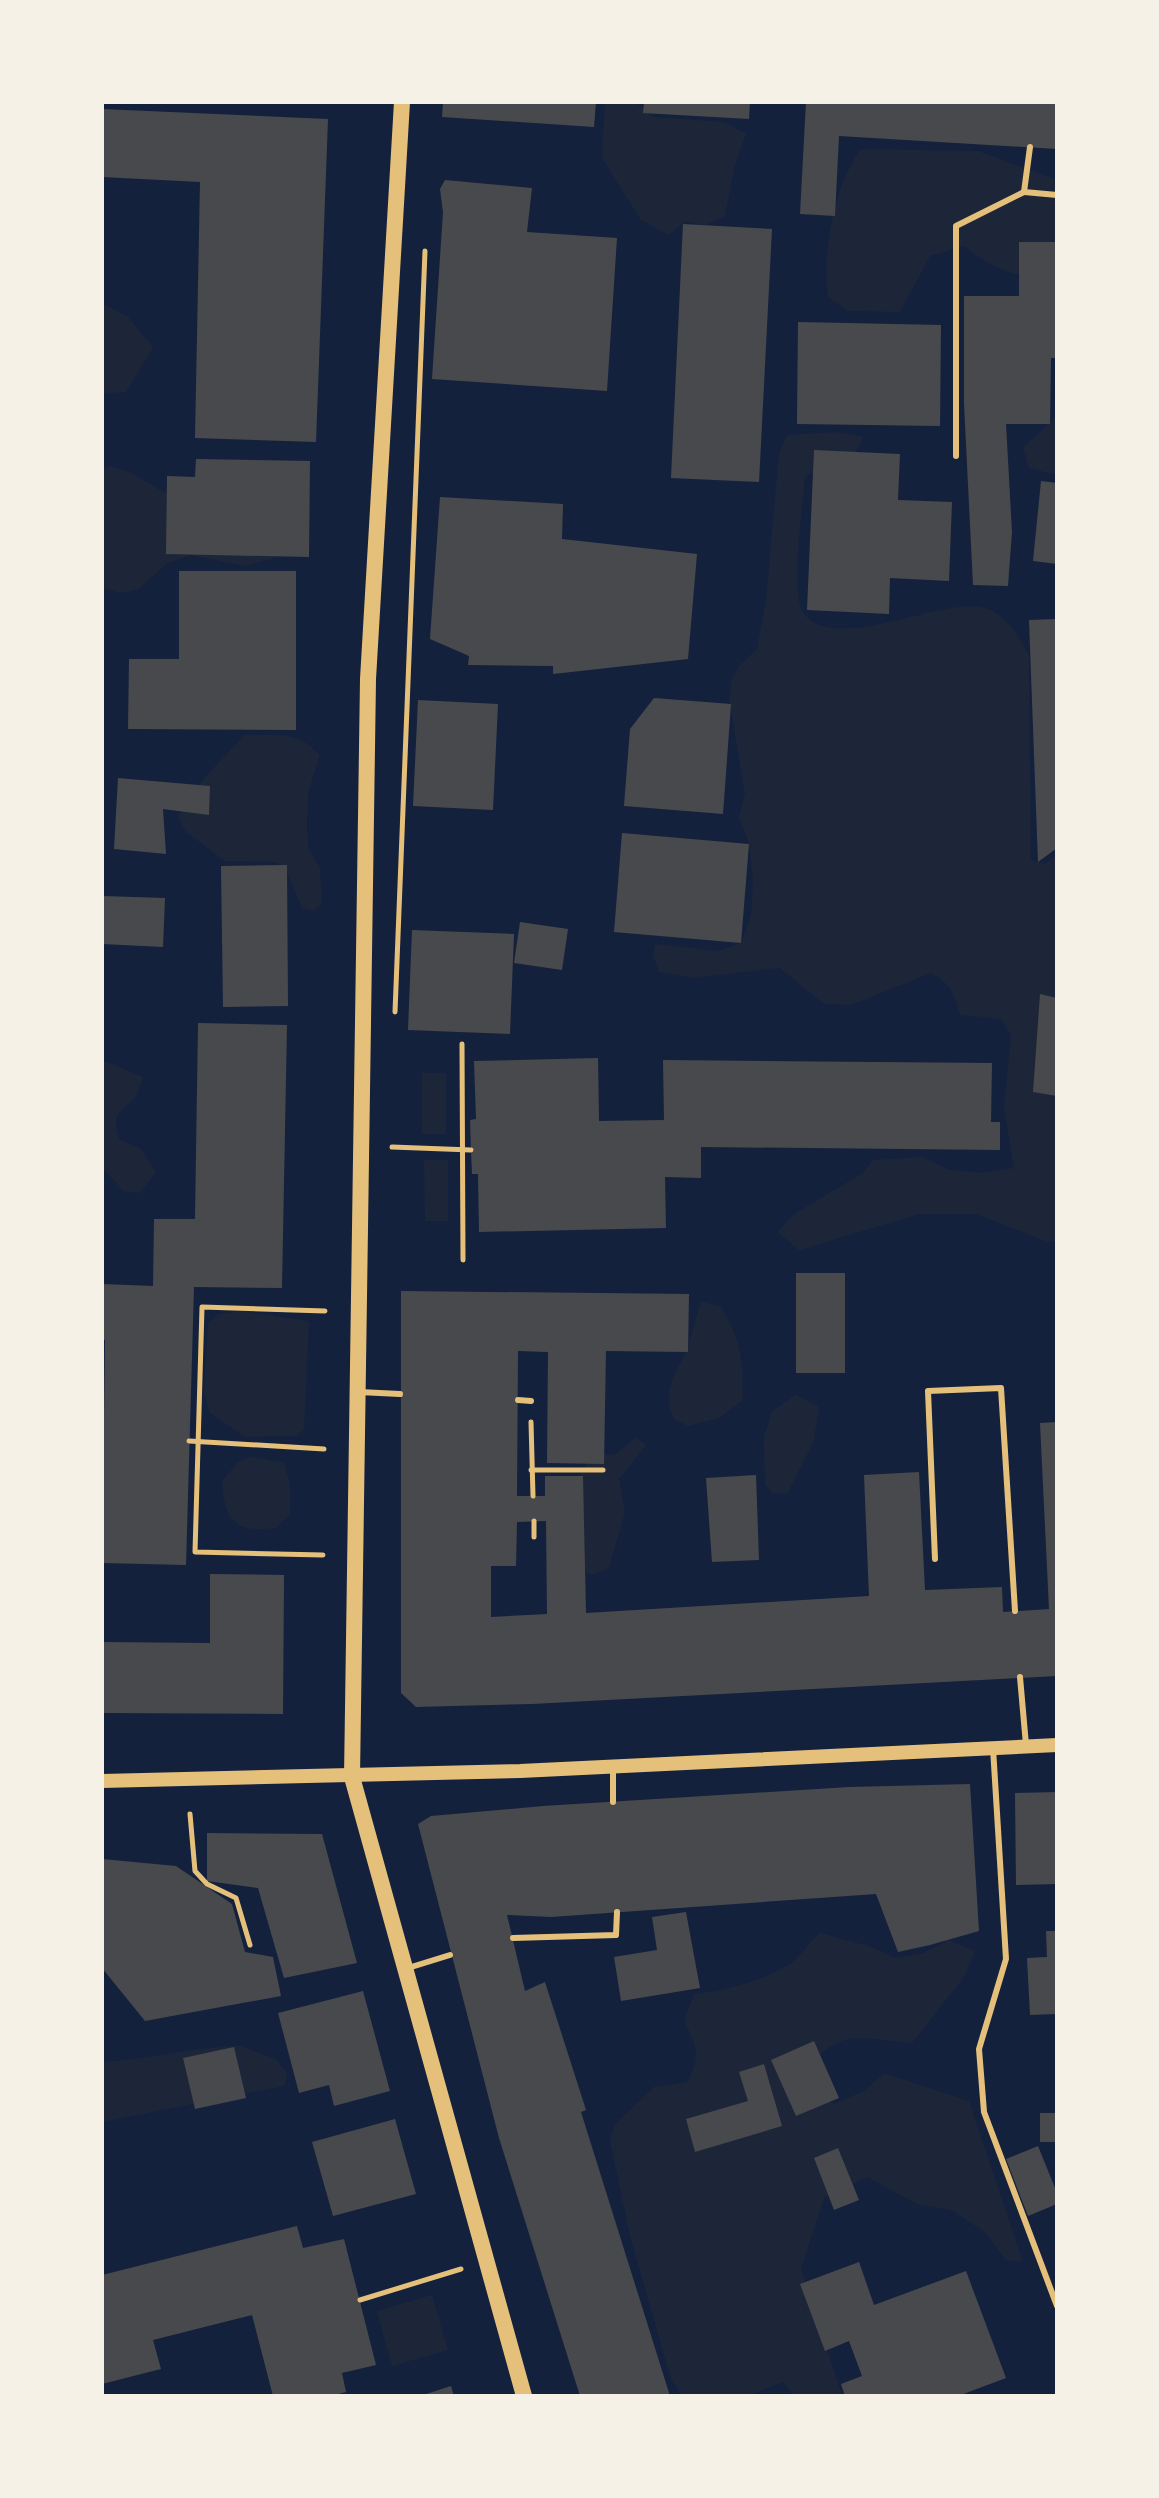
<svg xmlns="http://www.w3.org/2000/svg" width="1159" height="2498" font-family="Raleway,sans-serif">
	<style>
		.green { fill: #1d2539 }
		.building { fill: #48494c; fill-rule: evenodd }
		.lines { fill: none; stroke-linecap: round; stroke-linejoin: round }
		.path { stroke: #e5c07b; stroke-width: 5 }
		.service { stroke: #e5c07b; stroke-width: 6 }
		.tertiary { stroke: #e5c07b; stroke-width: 14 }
		.secondary { stroke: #e5c07b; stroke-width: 16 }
	</style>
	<rect width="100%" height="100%" fill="#14213d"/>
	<!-- green -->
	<g class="green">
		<polygon points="605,102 635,102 654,117 725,122 746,134 734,168 725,217 705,225 686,221 668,235 641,220 602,158"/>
		<path d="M 861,149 L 978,151 L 1057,180 L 1057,278 C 1021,280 992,269 964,246 L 930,256 L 900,312 L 848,311 L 828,297 C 822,254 834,184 861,149 Z"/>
		<polygon points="102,303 128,317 153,347 126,392 102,394"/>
		<polygon points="1057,415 1057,475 1029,468 1023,448"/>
		<path d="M 835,432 L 863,437 L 853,459 L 805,476 C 803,502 791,591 802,611 C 831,658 943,595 985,608 C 1006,614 1020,638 1029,656 L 1031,860 L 1045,864 L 1057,854 L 1057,1241 L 1048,1242 L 976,1214 L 919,1214 L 799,1250 L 777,1232 L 794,1214 L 863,1173 L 872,1160 L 922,1157 L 950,1170 L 980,1173 L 1014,1168 L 1004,1107 L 1011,1035 L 1001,1019 L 960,1015 C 955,994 950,983 931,973 L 851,1005 L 824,1004 L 780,968 L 694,978 L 659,972 L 653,955 L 655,944 L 718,951 L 741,943 L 751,915 L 753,879 L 749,844 L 739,817 L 745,794 L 729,698 L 732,680 L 739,666 L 757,649 L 766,599 L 779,453 L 787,435 Z"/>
		<polygon points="110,466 130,472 162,491 183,497 293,547 272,559 246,566 191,555 166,564 139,589 120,593 102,588 102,470"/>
		<path d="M 245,735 C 276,736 297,730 320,755 L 308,793 L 307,825 L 308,848 L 320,868 L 322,904 L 314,911 L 302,908 L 287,872 L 276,862 L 225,861 L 185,831 L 178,816 L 205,777 Z"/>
		<path d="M 102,1060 L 143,1077 C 140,1084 138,1096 132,1101 C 117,1115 112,1115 119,1139 L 141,1149 L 156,1173 L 139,1193 L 124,1191 L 102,1168 Z"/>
		<rect x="422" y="1073" width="24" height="61"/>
		<polygon points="424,1160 448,1160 448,1221 425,1221"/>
		<path d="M 701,1302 L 720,1306 C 742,1341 743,1360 743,1400 L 719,1418 L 688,1426 L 674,1419 C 663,1393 671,1382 683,1358 C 691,1342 695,1320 701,1302 Z"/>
		<polygon points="240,1311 309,1321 304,1429 297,1436 245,1437 210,1413 204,1392 208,1324 218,1314"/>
		<polygon points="795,1395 819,1407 813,1443 787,1494 773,1493 765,1485 764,1437 772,1411"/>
		<polygon points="636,1438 646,1445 619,1479 625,1512 609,1568 591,1575 578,1567 572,1487 592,1455 616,1454"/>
		<path d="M 251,1456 L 284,1463 L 290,1484 L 290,1514 L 276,1528 C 235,1534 224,1520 222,1481 L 238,1462 Z"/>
		<path d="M 820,1933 L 872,1947 L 895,1958 L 923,1953 L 948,1940 L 975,1951 L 964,1977 L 912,2043 C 853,2039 845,2026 801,2073 L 833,2104 L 864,2091 L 884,2073 L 969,2101 L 1023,2262 L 1006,2260 L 985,2232 L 951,2210 L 919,2205 L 867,2177 L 824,2198 L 801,2269 L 842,2396 L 793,2396 L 783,2382 L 747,2396 L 682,2396 L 671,2379 L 630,2236 L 610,2141 L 615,2124 L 654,2087 L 687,2082 C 701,2057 697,2046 684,2021 L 694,1994 C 725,1991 763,1981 790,1964 C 799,1958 809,1942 820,1933 Z"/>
		<path d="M 240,2046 L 276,2059 L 288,2074 L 284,2086 L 102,2122 L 102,2062 C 149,2059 194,2047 240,2046 Z"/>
		<polygon points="432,2295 448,2350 392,2366 377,2311"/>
	</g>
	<!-- building -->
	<g class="building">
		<polygon points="443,102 596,102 594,127 442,117"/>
		<polygon points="644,102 750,102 749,119 643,113"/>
		<polygon points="806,102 1057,102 1057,149 839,136 835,216 800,214"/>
		<polygon points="102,109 328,119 316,442 195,438 200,182 102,177"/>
		<polygon points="445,180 532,188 527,232 617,238 607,391 432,379 443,212 440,189"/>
		<polygon points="683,224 772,229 759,482 671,478"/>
		<polygon points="1019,242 1057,242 1057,358 1051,358 1050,424 1006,424 1012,532 1008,586 973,585 964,404 964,296 1019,296"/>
		<polygon points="798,322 941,325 940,426 797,424"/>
		<polygon points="814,450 900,454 898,500 952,502 949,581 890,578 889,614 807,610"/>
		<polygon points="196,459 310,461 309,557 166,554 167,476 195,477"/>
		<polygon points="1041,481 1057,483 1057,564 1033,561"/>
		<polygon points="440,497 563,504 562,539 697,554 688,659 553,674 553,666 468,665 469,656 430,639"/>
		<polygon points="179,571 296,571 296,730 128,729 129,659 179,659"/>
		<polygon points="1057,619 1057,848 1038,862 1029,620"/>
		<polygon points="654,698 731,704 723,814 624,806 630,729"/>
		<polygon points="418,700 498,704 493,810 413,806"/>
		<polygon points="118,778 210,786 209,815 163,809 166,854 114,849"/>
		<polygon points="622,833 749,844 741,943 614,932"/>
		<polygon points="287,865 288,1006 223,1007 221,866"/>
		<polygon points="102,896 165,898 163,947 102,944"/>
		<polygon points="520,922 568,929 562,970 514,963"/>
		<polygon points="412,930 514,934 510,1034 408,1030"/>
		<polygon points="1040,994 1057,998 1057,1096 1033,1092"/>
		<polygon points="198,1023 287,1025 282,1288 194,1287 186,1565 102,1563 105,1340 102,1340 102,1284 153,1286 154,1219 195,1219"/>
		<polygon points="598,1058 599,1121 664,1120 663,1060 992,1063 991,1122 1000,1122 1000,1150 701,1147 701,1178 665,1177 666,1228 479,1232 478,1174 472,1174 471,1150 470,1120 476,1119 474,1061"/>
		<rect x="796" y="1273" width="49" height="100"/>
		<path d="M 401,1291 L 689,1294 L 688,1352 L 606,1351 L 604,1464 L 547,1463 L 548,1352 L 518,1351 L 517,1496 L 545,1496 L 545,1476 L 583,1476 L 586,1613 L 869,1596 L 864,1475 L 919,1472 L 925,1590 L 1002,1587 L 1003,1612 L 1049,1609 L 1040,1423 L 1057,1422 L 1057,1676 L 532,1704 L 416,1707 L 401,1693 ZM 546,1521 L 547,1614 L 491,1617 L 491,1566 L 516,1566 L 517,1522 Z"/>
		<polygon points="756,1475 759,1560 712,1562 706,1478"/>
		<polygon points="210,1574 284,1575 283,1714 102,1713 102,1642 210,1643"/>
		<polygon points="970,1784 979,1931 930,1945 898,1952 876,1894 551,1917 507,1915 525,1991 545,1982 586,2110 581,2112 670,2396 580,2396 499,2138 418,1824 431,1816 543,1806 849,1787"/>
		<polygon points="1057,1792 1057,1884 1016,1885 1015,1793"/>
		<polygon points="207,1833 322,1834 357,1963 284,1978 258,1888 207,1881"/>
		<polygon points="102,1859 176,1866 232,1904 245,1952 273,1957 281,1996 145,2021 102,1968"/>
		<polygon points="686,1912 700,1988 621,2001 614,1957 657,1950 652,1917"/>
		<polygon points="1046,1931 1057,1931 1057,2014 1030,2015 1027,1958 1047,1957"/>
		<polygon points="363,1991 390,2091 334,2106 329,2085 299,2093 278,2013"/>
		<polygon points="814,2041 839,2098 796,2116 771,2060"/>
		<polygon points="234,2047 246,2098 195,2109 183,2058"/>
		<polygon points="764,2064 782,2126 695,2152 686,2119 748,2101 739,2072"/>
		<rect x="1040" y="2113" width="17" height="29"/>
		<polygon points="395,2119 416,2194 333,2216 312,2142"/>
		<polygon points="1038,2146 1057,2193 1057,2204 1028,2216 1006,2159"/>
		<polygon points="838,2148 859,2200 834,2210 814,2158"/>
		<polygon points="297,2226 303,2248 344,2239 376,2365 342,2373 346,2392 331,2396 273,2396 252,2315 153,2340 161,2369 102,2384 102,2275"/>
		<polygon points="859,2262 874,2305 966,2271 1006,2378 958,2396 845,2396 841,2384 862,2376 849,2341 825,2351 800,2284"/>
		<polygon points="451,2386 454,2396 423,2396 423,2395"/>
	</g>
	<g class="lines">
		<!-- path -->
		<g class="path">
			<polyline points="395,1012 425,251"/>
			<polyline points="462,1044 463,1260"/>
			<polyline points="392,1147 471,1150"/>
			<polyline points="531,1422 533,1496"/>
			<polyline points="189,1441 324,1449"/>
			<polyline points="531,1470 603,1470"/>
			<polyline points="534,1521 534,1537"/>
			<polyline points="323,1555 195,1552 202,1307 325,1311"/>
			<polyline points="190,1814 195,1871 207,1884 236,1898 250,1945"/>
			<polyline points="360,2300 461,2269"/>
		</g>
		<!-- service -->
		<g class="service">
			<polyline points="1024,192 1057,195"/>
			<polyline points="956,456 956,226 1024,192 1030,147"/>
			<polyline points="359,1392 400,1394"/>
			<polyline points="518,1400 531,1401"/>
			<polyline points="935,1559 928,1391 1001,1388 1015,1611"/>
			<polyline points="1020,1677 1026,1745"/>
			<polyline points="993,1748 1006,1959 979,2049 984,2112 1057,2306"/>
			<polyline points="613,1766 613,1802"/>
			<polyline points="513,1938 616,1935 617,1912"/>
			<polyline points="408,1968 450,1955"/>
		</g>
		<!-- tertiary -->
		<polyline class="tertiary" points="102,1781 520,1771 1057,1745"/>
		<!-- secondary -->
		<polyline class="secondary" points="402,102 368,679 352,1777 524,2396"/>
	</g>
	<!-- border -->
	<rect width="1159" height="2498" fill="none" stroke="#f6f1e7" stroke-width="208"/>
</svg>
